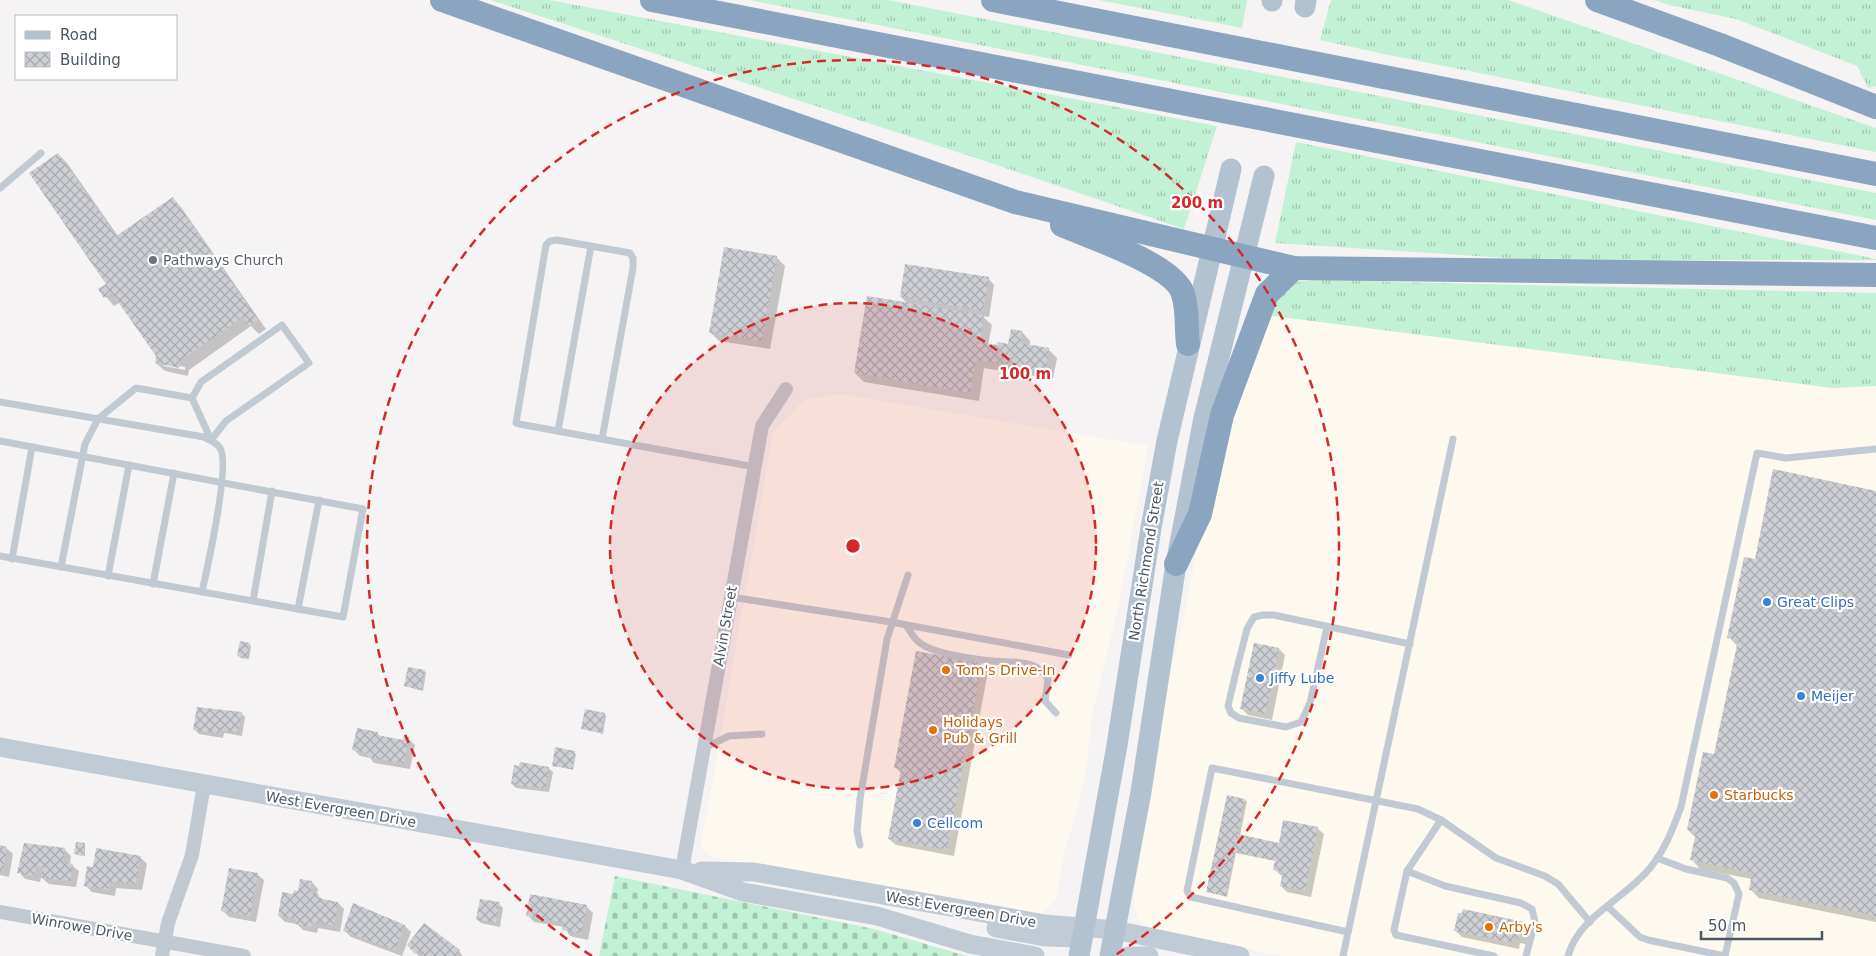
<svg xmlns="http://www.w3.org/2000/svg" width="1876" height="956" font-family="'DejaVu Sans',sans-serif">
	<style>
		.commercial { fill: #fdf9ef }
		.grass { fill: url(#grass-tufts) }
		.cemetery { fill: url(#cemetery-stones) }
		.shadow { fill: #0003; fill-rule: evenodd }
		.building { fill: url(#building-cross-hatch) }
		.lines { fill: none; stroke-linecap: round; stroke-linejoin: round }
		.lane { stroke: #c1cad2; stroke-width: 7 }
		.street { stroke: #c1cad2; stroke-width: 14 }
		.secondary { stroke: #c1cbd6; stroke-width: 19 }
		.primary { stroke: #b3c2d1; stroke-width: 21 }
		.highway { stroke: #8ba5c1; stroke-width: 24 }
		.ring { fill: none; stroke: #d62828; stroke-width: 2.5; stroke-dasharray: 9 6 }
		.worship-dot { fill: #6b7280; stroke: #fff; stroke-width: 2 }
		.shop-dot { fill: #3f7fe0; stroke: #fff; stroke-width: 2 }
		.food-dot { fill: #e8710a; stroke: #fff; stroke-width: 2 }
		.labels { text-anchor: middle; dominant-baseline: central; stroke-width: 4.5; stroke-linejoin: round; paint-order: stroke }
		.worship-label { font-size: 14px; fill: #5b616d; stroke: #fff; text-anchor: start }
		.street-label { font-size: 14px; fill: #4a5661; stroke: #fff }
		.shop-label { font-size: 14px; fill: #366cbe; stroke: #fff; text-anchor: start }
		.food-label { font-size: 14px; fill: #c56008; stroke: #fff; text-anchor: start }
		.centre { fill: #d62828; stroke: #fff; stroke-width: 2.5 }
		.ring-label { font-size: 15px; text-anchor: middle; font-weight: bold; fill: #d62828; stroke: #fff; stroke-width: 4.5; stroke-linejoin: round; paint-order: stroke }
	</style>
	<defs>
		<pattern id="grass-tufts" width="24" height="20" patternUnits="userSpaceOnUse" patternTransform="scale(1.25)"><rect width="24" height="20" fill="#c3f1d5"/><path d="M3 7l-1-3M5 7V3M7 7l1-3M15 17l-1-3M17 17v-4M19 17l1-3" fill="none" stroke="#a0c6b0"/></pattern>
		<pattern id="cemetery-stones" width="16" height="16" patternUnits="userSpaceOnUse" patternTransform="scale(1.25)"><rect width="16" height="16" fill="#c3f1d5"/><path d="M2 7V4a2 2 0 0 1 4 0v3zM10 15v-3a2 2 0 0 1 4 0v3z" fill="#a0c6b0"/></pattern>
		<pattern id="building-cross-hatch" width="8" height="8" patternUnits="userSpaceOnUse" patternTransform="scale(1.25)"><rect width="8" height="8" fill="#cdcfd5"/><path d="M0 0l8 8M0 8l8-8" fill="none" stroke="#a8abb0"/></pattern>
	</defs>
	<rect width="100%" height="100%" fill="#f5f3f3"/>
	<!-- commercial -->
	<g class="commercial">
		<polygon points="1266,315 1832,388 1876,386 1876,956 1282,956 1164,931 1139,921 1134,906 1135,884 1170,673 1183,625 1201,526 1222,433"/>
		<polygon points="841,394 1148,446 1119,603 1092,715 1087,765 1076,814 1064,853 1056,898 1043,914 967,905 712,857 701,848 773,433 804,400"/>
	</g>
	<!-- grass -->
	<g class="grass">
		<polygon points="490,0 549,0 1217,126 1184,229 985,161"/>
		<polygon points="749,0 888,0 1876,193 1876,220"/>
		<polygon points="1099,0 1247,0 1242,28"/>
		<polygon points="1331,0 1508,0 1876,128 1876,152 1384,54 1320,40"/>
		<polygon points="1655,0 1876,0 1876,86 1868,88 1857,66 1736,19 1669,5"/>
		<polygon points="1296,142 1876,259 1876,260 1539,260 1275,243"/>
		<polygon points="1324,278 1393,282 1876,293 1876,386 1832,388 1266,315 1291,283"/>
	</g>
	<!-- cemetery -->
	<polygon class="cemetery" points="615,876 874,929 967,956 599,956"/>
	<!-- shadow -->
	<g class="shadow">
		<path d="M 58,154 L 67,163 L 118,236 L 172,198 L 181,207 L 266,329 L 259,334 L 251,326 L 189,370 L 188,376 L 165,371 L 156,363 L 157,356 L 119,303 L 114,306 L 100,290 L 107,285 ZM 161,363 L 185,367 L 185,370 L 164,366 Z"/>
		<polygon points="776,257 785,266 770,349 719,341 710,332"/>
		<polygon points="988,278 994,285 989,317 982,316 992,325 988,345 1010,345 1022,332 1030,341 1030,346 1048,349 1057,358 1053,379 984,368 979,401 864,382 855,373 908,304 901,297"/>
		<polygon points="1876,492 1876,922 1759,898 1750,889 1752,879 1700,869 1692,860 1696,838 1688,830 1715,755 1738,647 1729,637 1756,560"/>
		<polygon points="249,644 251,646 249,659 240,658 239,656"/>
		<polygon points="1279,649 1285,655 1272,720 1248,715 1242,709"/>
		<polygon points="917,653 982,665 988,671 954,856 896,845 889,839 902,774 895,767"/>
		<polygon points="425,671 426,673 423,691 405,686"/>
		<polygon points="241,713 245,717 242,736 224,733 223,738 199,734 195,730"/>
		<polygon points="604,714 606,716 603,734 582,728"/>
		<polygon points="377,733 381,737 404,741 408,738 415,745 410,769 374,763 370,758 360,756 354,750"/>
		<polygon points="574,753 576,754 573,770 553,765"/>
		<polygon points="548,768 553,772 549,792 516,788 512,784"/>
		<polygon points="1228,796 1247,801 1240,836 1280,844 1317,828 1324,834 1311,897 1287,892 1281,886 1283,877 1275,870 1276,861 1236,853 1227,897 1208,892"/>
		<polygon points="85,845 85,856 77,855 76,853"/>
		<polygon points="0,847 6,848 13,854 9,877 0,875"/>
		<polygon points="64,849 71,856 70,864 79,871 76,887 49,884 41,877 40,882 25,879 19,872"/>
		<polygon points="140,857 147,864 142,890 116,888 115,896 92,892 85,885"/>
		<polygon points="257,874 264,880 256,922 229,917 222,910"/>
		<polygon points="312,882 318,889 317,895 323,900 338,903 344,909 340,932 318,928 317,933 303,930 297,924 285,922 279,916 294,895"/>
		<polygon points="499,904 503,908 500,927 481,923 477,919"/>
		<polygon points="586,906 593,913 588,940 570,936 564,927 534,922 528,915"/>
		<polygon points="1523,923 1530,929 1526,944 1520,943 1519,949 1462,937 1456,931"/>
		<polygon points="405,926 411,932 402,956 351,937 345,931"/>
		<polygon points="408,945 459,951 463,956 419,956"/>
	</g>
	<!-- building -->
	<g class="building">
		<polygon points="58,153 116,236 173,197 258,320 249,326 243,317 180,361 179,368 155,363 156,356 112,293 104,298 98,289 106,284 29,173"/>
		<polygon points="724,247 777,256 762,341 709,333"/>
		<polygon points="905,264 989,277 983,311 900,297"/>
		<polygon points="867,296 984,315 979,342 997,345 998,342 1008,344 1011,329 1022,331 1020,343 1049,348 1045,371 976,360 970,393 854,373"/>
		<polygon points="1773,469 1876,491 1876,916 1749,890 1752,873 1690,860 1696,832 1687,830 1703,752 1714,754 1738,640 1727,638 1744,557 1755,559"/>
		<polygon points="240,641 250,643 247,658 237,656"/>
		<polygon points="1254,643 1279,648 1266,714 1240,709"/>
		<polygon points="916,651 982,663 947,850 888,839 901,769 894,768"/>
		<polygon points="408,667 425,670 421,690 404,686"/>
		<polygon points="197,707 242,712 238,733 220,730 220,734 193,730"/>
		<polygon points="585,709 605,713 601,733 581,729"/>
		<polygon points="357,728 378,732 377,735 403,740 404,736 409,737 404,764 367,757 367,753 352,750"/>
		<polygon points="555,747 575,751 572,769 552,766"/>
		<polygon points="520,762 549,767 545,789 511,784 514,765 519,766"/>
		<polygon points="1227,795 1245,799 1238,834 1279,843 1283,820 1318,827 1305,891 1280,886 1283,872 1273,870 1275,861 1235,852 1226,896 1206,892"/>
		<polygon points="76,842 85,843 83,855 74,854"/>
		<polygon points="24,843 65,848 63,862 73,864 70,881 41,878 43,867 36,866 34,876 17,873"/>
		<polygon points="0,845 7,847 3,871 0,871"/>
		<polygon points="96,848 141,856 136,884 110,882 108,890 84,886 87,866 93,867"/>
		<polygon points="229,868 258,873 250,916 221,911"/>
		<polygon points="300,879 312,881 310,893 319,894 318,898 338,902 334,926 312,922 311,927 295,924 296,919 278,916 282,892 293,894 294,890 298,891"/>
		<polygon points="530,894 587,905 581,934 562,930 564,923 526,916"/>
		<polygon points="480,899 500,902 496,923 476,920"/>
		<polygon points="353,903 405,925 395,950 343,931"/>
		<polygon points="1463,909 1524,922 1520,939 1514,937 1512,943 1454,931 1458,913 1462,913"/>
		<polygon points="424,923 460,950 455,956 425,956 418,950 415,954 407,945"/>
	</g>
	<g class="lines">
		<!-- lane -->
		<g class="lane">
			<polyline points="0,188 41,153"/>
			<path d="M 0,402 L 204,437 C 210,440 217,443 220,448 C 231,464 207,569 202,592"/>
			<polyline points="558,431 591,246"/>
			<polyline points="602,439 633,268 633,258 630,253 557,240 550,241 546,245 516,423 519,424 755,467"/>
			<polyline points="0,441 363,509 343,617 0,556"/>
			<polyline points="12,559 32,447"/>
			<polyline points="61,567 85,444 98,419 136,388 192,398 211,440 226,421 309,363 282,325 201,382 192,398"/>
			<polyline points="108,576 129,465"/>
			<polyline points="153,584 174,473"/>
			<polyline points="731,597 891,622 1069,655"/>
			<polyline points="253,601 272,491"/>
			<polyline points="298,609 319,500"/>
			<path d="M 906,625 C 910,631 914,639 920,643 C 934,654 974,659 992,661 C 1012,663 1036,658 1048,679 L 1045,701 L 1056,713"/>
			<polyline points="1327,627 1310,703 1301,722 1286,727 1239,718 1231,713 1228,706 1237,668 1247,629 1254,617 1263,615 1274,615 1410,644"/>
			<polyline points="704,748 729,736 762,734"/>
			<polyline points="1441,820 1407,871 1394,930 1396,935 1494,956"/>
			<polyline points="860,845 857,831 860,799 887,639 908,575"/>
			<polyline points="1657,858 1686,869 1727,878 1734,883 1739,894 1725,956"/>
			<polyline points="1407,871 1445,886 1521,903 1532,909 1535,922 1526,956"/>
			<polyline points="1608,907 1640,937 1648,940 1725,956"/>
			<polyline points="1348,932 1191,897 1187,891 1212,768 1418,809 1441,820 1496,858 1545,876 1558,884 1590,922"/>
			<polyline points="1343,956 1453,439"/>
			<path d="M 1568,956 C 1579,916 1625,899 1650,868 C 1665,850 1673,828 1681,807 L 1757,453 L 1786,458 L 1876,449"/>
		</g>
		<!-- street -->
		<g class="street">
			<polyline points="682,870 762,426 786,389"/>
			<polyline points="0,912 244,956"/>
			<polyline points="162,956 168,923 192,855 204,785"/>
		</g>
		<!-- secondary -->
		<g class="secondary">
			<polyline points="0,747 660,866 682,870 743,892 877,916 970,944 1035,956"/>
			<polyline points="701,871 754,872 1045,924 1115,930 1240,956"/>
			<polyline points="996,928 1045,937 1078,938"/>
			<polyline points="1128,956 1149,956"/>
		</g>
		<!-- primary -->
		<g class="primary">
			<polyline points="1272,1 1272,0"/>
			<polyline points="1305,7 1306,0"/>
			<polyline points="1079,956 1117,745 1151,528 1167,441 1231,169"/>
			<polyline points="1110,956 1141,792 1176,564 1204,418 1264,176"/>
		</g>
		<!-- highway -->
		<g class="highway">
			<polyline points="442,0 1015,202 1294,268 1876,275"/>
			<polyline points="652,0 1876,238"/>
			<polyline points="993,0 1876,174"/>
			<polyline points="1597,0 1720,45 1876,107"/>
			<path d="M 1062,225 C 1089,237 1175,265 1183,294 C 1188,309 1186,328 1188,344"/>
			<polyline points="1176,564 1200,514 1222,415 1267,294 1294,268"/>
		</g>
	</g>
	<!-- distance rings -->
	<circle cx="853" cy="546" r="243" fill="#d62828" fill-opacity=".12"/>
	<g class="ring">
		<circle cx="853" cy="546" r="243"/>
		<path d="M592 956A486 486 0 1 1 1114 956"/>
	</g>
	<!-- markers -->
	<circle class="worship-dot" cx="153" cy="260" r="5"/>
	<g class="shop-dot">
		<circle cx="1767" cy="602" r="5"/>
		<circle cx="1260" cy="678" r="5"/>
		<circle cx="1801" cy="696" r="5"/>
		<circle cx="917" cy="823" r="5"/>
	</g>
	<g class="food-dot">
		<circle cx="946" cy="670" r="5"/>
		<circle cx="933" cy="730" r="5"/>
		<circle cx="1714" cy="795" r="5"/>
		<circle cx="1489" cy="927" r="5"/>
	</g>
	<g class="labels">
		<!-- worship labels -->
		<g class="worship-label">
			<text x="163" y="260">Pathways Church</text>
		</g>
		<!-- street labels -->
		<g class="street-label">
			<text transform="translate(1146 561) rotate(-81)">North Richmond Street</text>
			<text transform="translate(725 626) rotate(-80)">Alvin Street</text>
			<text transform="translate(341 809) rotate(10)">West Evergreen Drive</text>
			<text transform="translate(961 909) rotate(10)">West Evergreen Drive</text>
			<text transform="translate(82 927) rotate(10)">Winrowe Drive</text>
		</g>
		<!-- shop labels -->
		<g class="shop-label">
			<text x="1777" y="602">Great Clips</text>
			<text x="1270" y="678">Jiffy Lube</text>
			<text x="1811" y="696">Meijer</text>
			<text x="927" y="823">Cellcom</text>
		</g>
		<!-- food labels -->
		<g class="food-label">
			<text x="956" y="670">Tom's Drive-In</text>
			<text x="943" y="722">Holidays<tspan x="943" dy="16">Pub &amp; Grill</tspan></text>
			<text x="1724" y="795">Starbucks</text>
			<text x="1499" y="927">Arby's</text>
		</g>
	</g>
	<circle cx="853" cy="546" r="8" class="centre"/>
	<g class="ring-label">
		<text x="1197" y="208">200 m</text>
		<text x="1025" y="379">100 m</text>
	</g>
	<!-- legend -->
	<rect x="15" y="15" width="162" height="65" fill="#ffffff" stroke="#b7bbc0"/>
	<rect x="25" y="31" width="25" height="8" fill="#b3c2d1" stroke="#b7bbc0"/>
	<text x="60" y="40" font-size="15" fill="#4a5661">Road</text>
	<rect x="25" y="52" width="25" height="15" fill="url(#building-cross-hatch)" stroke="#b7bbc0"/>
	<text x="60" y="65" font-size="15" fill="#4a5661">Building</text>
	<!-- scale -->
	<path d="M1701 931v8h121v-8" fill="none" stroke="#4a5661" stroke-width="2.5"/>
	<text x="1708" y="931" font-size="15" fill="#4a5661" stroke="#ffffff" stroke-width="4" paint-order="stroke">50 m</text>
</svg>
